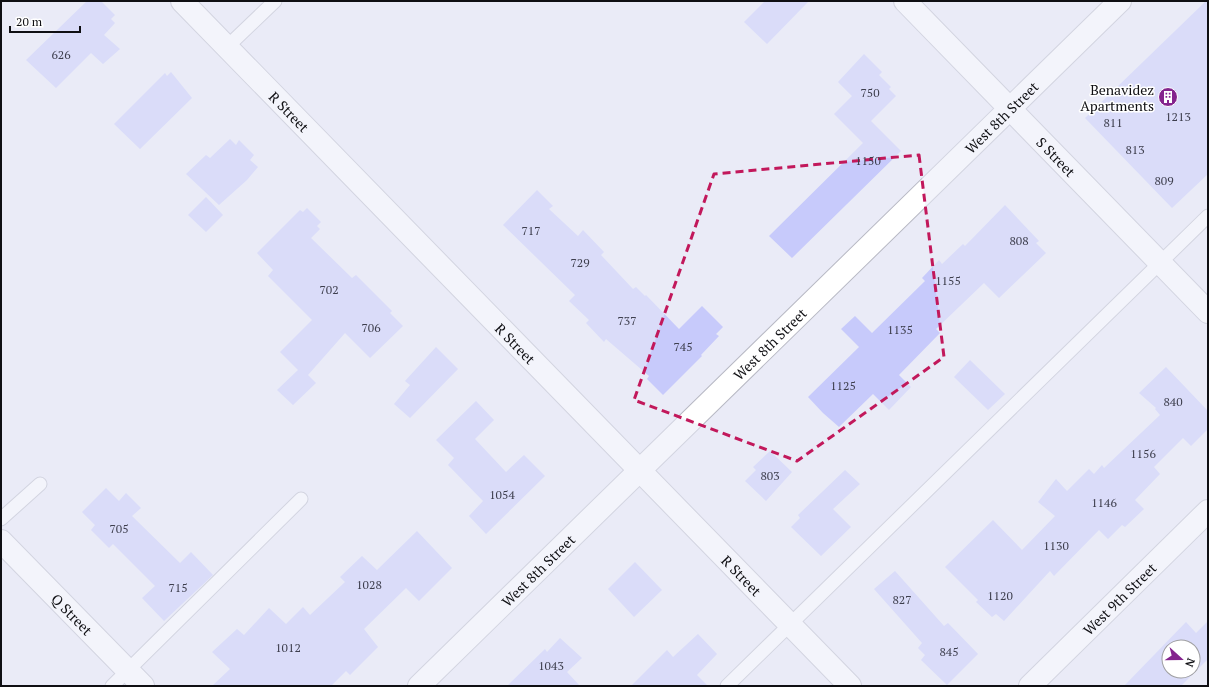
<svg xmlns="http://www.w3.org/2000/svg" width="1209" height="687" font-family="'PT Serif',serif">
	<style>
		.building { fill: #c7cafb; fill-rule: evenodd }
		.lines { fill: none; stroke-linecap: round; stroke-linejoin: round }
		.lane-casing { stroke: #b8b9c4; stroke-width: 15 }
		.street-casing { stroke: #b8b9c4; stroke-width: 24 }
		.lane { stroke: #fff; stroke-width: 13 }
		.street { stroke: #fff; stroke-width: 22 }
		.marked { fill: none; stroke: #c2185b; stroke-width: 3; stroke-dasharray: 8 5; stroke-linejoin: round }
		.labels { text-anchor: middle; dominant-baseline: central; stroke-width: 3; stroke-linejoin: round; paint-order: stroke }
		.number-label { font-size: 12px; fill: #3d3e4d }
		.poi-label { font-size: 14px; fill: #0f0f13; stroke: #fff; text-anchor: end }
		.street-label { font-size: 14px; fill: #0f0f13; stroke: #fff }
	</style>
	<rect width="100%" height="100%" fill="#eaebf7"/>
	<!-- building -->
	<g class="building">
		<polygon points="87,1 101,1 115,15 111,19 115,23 104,35 120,49 103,64 91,53 56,88 26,60"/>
		<polygon points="765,1 809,1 767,44 744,22"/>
		<polygon points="1206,1 1208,1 1208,174 1172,208 1085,118"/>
		<polygon points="864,54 882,72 879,75 891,87 889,89 896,96 871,121 901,151 792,258 769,236 863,143 834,114 852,96 838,82"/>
		<polygon points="171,72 192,98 140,149 114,124 165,73 167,76"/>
		<polygon points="230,139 236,145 239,140 254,155 250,160 258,167 247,180 219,205 186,174 206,155 210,158"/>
		<polygon points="537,190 553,206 549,209 578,236 583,230 604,252 601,255 633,289 636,287 645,296 646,295 679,329 702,306 723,327 716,334 719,336 701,355 702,356 663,395 647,379 649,376 606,339 604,342 586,323 589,320 569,301 575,295 503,225"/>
		<polygon points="206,197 223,215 206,232 188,215"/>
		<polygon points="1005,205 1039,241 1036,243 1046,253 999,298 984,283 936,329 940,333 899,375 911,387 889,410 873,394 839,427 823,413 808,397 859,347 841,329 855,316 872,333 925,281 922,278 939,260 942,264 963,244 965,246"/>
		<polygon points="307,208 321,222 317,226 320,229 311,238 352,278 356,275 392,311 390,313 403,326 370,358 345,333 308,375 316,383 293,405 277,390 298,370 280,352 312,320 268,276 273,270 257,253 300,210 303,212"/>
		<polygon points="436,347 458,369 410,418 394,404 410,385 405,381"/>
		<polygon points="970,360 1005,394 988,410 954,377"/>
		<polygon points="1166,367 1208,411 1208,429 1191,446 1183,438 1154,467 1160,474 1135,500 1144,509 1125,527 1122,525 1108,539 1099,530 1054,576 1050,571 1004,621 996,614 992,617 976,602 978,600 945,567 993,520 1022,550 1055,516 1038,502 1056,479 1067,491 1089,469 1094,474 1102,465 1104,468 1160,415 1155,409 1156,408 1139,393"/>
		<polygon points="476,401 494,420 475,439 506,472 524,455 545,476 486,534 469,516 483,501 448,465 454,458 436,440"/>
		<polygon points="770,451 792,472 766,501 745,481 756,470 753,467"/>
		<polygon points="845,470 860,484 833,509 851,527 821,556 791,527 800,518 798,515"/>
		<polygon points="106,488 119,501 126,493 141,508 132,516 180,563 191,552 213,575 164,621 142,598 155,586 113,544 109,548 91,530 95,525 82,512"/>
		<polygon points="417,531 452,568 419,601 406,588 364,629 378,647 350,675 346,671 331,686 212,686 230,669 212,652 237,629 244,635 269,608 286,624 303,607 310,615 345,582 340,577 362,556 377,570"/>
		<polygon points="635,562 662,590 634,617 608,589"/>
		<polygon points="895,571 944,626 948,623 978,654 947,685 921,660 925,655 918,648 922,643 874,589"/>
		<path d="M 1208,621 L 1208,659 L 1181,686 L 1124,686 L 1186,622 L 1196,633 ZM 1169,647 L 1193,647 L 1193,671 L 1169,671 Z"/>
		<polygon points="698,634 717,654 697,675 708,686 631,686 667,650 673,657"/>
		<polygon points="560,638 582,658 567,672 580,686 507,686 545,649 547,652"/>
	</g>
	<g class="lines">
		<!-- lane casing -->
		<g class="lane-casing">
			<g id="lane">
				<polyline points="227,47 275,1"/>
				<polyline points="1,519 40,484"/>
				<polyline points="112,686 301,499"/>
				<polyline points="727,686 1208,216"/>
			</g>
		</g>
		<!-- street casing -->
		<g class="street-casing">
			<g id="street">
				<path id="s1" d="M 182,1 L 850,686"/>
				<path id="s2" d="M 905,1 L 1208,312"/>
				<path id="s3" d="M 1,541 L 143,686"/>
				<path id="s4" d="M 419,686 L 1120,1"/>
				<path id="s5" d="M 1030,686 L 1208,511"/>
			</g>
		</g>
		<!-- lane -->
		<use href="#lane" class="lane"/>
		<!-- street -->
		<use href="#street" class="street"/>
	</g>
	<!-- marked area -->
	<path d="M0 0H1209V687H0ZM 919,155 L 944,357 L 797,461 L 634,400 L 714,174 Z" fill="#eaebf7" fill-opacity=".55" fill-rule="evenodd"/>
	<path class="marked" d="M 919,155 L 944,357 L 797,461 L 634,400 L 714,174 Z"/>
	<!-- icons -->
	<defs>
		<g id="building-disc" transform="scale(1)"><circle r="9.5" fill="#84238d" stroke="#fff"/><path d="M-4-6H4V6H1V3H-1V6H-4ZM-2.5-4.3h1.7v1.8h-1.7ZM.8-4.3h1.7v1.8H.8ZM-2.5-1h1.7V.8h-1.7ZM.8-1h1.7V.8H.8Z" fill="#fff"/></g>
	</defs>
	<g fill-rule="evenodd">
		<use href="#building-disc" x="1168" y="97"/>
	</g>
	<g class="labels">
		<!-- number labels -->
		<g class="number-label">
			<text x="61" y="54">626</text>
			<text x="870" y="92">750</text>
			<text x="1178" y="116">1213</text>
			<text x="1113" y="122">811</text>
			<text x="1135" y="149">813</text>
			<text x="868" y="160">1150</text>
			<text x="1164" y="180">809</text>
			<text x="531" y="230">717</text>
			<text x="1019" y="240">808</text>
			<text x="580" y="262">729</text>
			<text x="948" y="280">1155</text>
			<text x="329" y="289">702</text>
			<text x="627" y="320">737</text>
			<text x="371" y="327">706</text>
			<text x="900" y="329">1135</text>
			<text x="683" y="346">745</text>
			<text x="843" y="385">1125</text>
			<text x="1173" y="401">840</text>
			<text x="1143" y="453">1156</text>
			<text x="770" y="475">803</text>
			<text x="502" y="494">1054</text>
			<text x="1104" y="502">1146</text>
			<text x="119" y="528">705</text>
			<text x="1056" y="545">1130</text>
			<text x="369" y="584">1028</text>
			<text x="178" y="587">715</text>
			<text x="1000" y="595">1120</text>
			<text x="902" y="599">827</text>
			<text x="288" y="647">1012</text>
			<text x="949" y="651">845</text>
			<text x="551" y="665">1043</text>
		</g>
		<!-- poi labels -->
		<g class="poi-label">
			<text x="1154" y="89">Benavidez<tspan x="1154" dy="16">Apartments</tspan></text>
		</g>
		<!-- street labels -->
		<g class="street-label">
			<text stroke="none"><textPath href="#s1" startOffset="154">R Street</textPath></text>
			<text stroke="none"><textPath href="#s4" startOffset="814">West 8th Street</textPath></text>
			<text stroke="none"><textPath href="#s2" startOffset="217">S Street</textPath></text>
			<text stroke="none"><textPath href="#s4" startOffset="490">West 8th Street</textPath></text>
			<text stroke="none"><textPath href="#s1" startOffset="478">R Street</textPath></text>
			<text stroke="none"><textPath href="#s4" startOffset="166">West 8th Street</textPath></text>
			<text stroke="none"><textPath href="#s1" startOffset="802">R Street</textPath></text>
			<text stroke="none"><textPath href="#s5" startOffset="125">West 9th Street</textPath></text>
			<text stroke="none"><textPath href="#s3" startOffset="102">Q Street</textPath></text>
		</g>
	</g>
	<!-- border -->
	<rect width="1209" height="687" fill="none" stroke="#0f0f13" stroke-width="4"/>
	<!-- north arrow -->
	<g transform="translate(1181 659) rotate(111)"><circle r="19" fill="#ffffff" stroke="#9f9fa1"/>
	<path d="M0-3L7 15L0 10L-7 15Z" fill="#84238d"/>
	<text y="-6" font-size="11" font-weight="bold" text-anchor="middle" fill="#0f0f13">N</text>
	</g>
	<!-- scale -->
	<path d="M10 26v6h70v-6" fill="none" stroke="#0f0f13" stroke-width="2"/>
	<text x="16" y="26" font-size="12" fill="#0f0f13" stroke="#ffffff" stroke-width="3" paint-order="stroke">20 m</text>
</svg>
